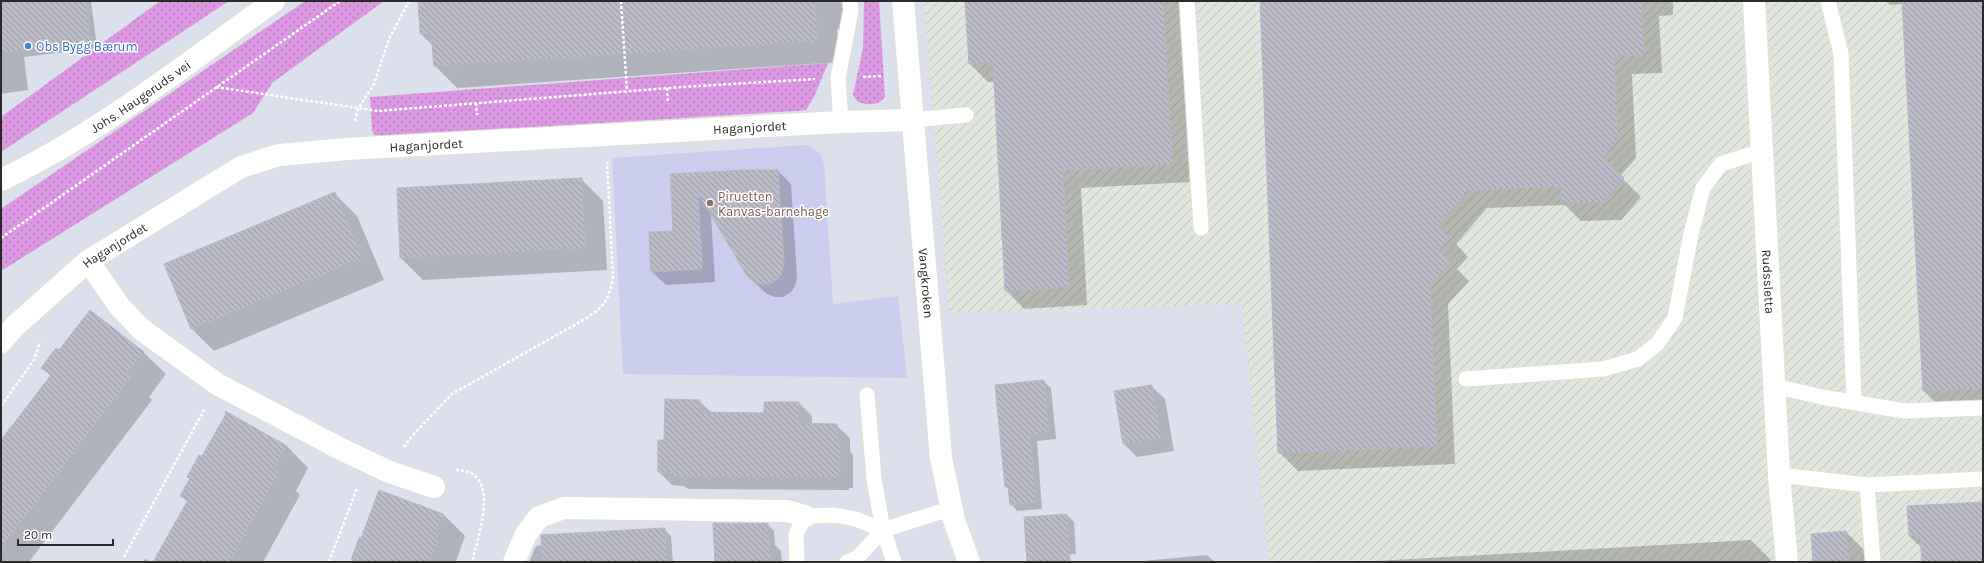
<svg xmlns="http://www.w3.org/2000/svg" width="1984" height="563" font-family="Karla,sans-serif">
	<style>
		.industrial { fill: url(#industrial-furrows) }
		.education { fill: #cbcdee }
		.grass { fill: url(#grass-dots) }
		.shadow { fill: #0003 }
		.building { fill: url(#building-back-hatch); stroke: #b6b7c8 }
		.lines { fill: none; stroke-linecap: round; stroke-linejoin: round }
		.lane-casing { stroke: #e2e3d1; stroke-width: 17 }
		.street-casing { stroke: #e2e3d1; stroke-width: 24 }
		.secondary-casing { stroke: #e2e3d1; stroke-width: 24 }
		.path { stroke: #fff; stroke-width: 2.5; stroke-dasharray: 3 2; stroke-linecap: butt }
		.lane { stroke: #fff; stroke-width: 15 }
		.street { stroke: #fff; stroke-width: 22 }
		.secondary { stroke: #fff; stroke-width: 22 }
		.shop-dot { fill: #3f7fe0; stroke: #fff; stroke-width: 1.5 }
		.education-dot { fill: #8d6e63; stroke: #fff; stroke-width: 1.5 }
		.labels { text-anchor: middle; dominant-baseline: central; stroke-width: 3; stroke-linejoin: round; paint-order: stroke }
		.shop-label { font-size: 13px; fill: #366cbe; stroke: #fff; text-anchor: start }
		.street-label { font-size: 13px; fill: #2a2a2a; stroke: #fff }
		.education-label { font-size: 13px; fill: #785e54; stroke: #fff; text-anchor: start }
	</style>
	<defs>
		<pattern id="industrial-furrows" width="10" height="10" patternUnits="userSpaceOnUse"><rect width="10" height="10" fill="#e0e5dd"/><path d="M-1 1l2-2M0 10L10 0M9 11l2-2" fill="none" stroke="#c0c5be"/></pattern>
		<pattern id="grass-dots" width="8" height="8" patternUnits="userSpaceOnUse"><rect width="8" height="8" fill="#dd98e3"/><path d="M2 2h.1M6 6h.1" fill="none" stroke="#b37cb8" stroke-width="1.8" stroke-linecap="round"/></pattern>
		<pattern id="building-back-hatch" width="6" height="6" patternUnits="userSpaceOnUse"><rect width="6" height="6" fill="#bbbcc7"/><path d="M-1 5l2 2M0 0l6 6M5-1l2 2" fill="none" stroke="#9899a2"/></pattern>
	</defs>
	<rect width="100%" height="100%" fill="#dcdfec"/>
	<!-- industrial -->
	<polygon class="industrial" points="924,1 1983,1 1983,562 1269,562 1242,304 949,313"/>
	<!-- education -->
	<polygon class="education" points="807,145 820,153 824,164 833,304 898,296 907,378 623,374 612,158"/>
	<!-- grass -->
	<g class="grass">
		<polygon points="160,1 229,1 1,152 1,117"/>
		<polygon points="305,1 384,1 272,83 253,113 1,271 1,209"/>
		<path d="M 864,1 L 879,1 L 885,97 C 878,106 868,105 858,102 L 853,95 L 863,48 Z"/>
		<polygon points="828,63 814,97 806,110 795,111 376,137 372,131 370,97"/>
	</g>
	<!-- shadow -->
	<g class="shadow">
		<polygon points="1,1 91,1 97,48 24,57 28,90 1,94"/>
		<polygon points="419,1 846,1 848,28 837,29 839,62 457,88 435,66 433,46 421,34"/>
		<polygon points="966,1 1180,1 1190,182 1081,188 1087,305 1024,309 1006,290 995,82 988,82 970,64"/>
		<polygon points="1261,1 1673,1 1673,15 1659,16 1662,73 1632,74 1636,158 1620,176 1641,197 1621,220 1581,221 1565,205 1487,208 1456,244 1468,257 1457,269 1469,281 1448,304 1455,464 1298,471 1279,452"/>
		<polygon points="1886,1 1983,1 1983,402 1937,404 1924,391 1903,4 1890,5"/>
		<polygon points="778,171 791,184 797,277 795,286 791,292 783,297 775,297 767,294 748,276 711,214 715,282 666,285 652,272 674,232 671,175"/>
		<polygon points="581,179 603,201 607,270 423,280 401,258"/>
		<polygon points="335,194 357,216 384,280 214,351 192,329 165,264"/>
		<polygon points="90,312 144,353 166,374 149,397 152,400 29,562 1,562 1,441 51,376 43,367 60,352"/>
		<polygon points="1044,382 1051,388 1056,439 1037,441 1042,509 1017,511 1011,504 1009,489 1006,487"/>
		<polygon points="1151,386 1165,399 1174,451 1137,457 1124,444"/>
		<polygon points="699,401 712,413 765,414 799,403 812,416 812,424 836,425 850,438 850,451 853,455 853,488 849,488 849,490 688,489 684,486 672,485 659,472 665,441"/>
		<polygon points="287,446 308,468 296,491 300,495 263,562 154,562 188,502 181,496 191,479 188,476 203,458"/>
		<polygon points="1983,503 1983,562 1923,562 1922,548 1909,536"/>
		<polygon points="443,514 465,536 456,561 457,562 352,562 351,559 359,537 362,538"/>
		<polygon points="1067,515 1074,522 1076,554 1034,558"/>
		<polygon points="767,524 774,531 775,545 781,551 782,562 716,562"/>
		<polygon points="665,530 671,536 673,562 529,562 536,546"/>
		<polygon points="1846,532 1864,550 1866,562 1814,562"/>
		<polygon points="1751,540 1770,559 1770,562 1357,562"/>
		<polygon points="1207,555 1215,562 1132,562"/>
		<polygon points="145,559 151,562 143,562"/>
	</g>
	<!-- building -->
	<g class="building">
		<polygon points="1,1 86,1 91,41 1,53"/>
		<polygon points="418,1 815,1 817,41 434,66 431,33 420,34"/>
		<polygon points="965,1 1163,1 1172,164 1063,170 1069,287 1005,291 993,63 969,64"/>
		<polygon points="1260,1 1641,1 1644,55 1614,56 1618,140 1602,158 1624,178 1602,202 1562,203 1561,186 1468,190 1438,226 1450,237 1438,251 1451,262 1430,285 1437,446 1278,453"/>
		<polygon points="1902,1 1983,1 1983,388 1923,391"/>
		<polygon points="748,170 778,170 784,263 782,272 778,279 769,284 761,284 752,281 747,276 698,193 702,269 651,272 649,232 673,231 670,174"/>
		<polygon points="582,178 585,248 400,258 397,188"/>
		<polygon points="335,192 362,258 191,329 164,264"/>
		<polygon points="90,310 144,352 127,374 131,377 1,548 1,440 51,375 41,368 56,348 59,350"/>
		<polygon points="1044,380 1049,432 1030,434 1036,502 1010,505 1008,487 1005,487 995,385"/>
		<polygon points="1152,385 1161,438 1123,444 1114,391"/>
		<polygon points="665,399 700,400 700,412 764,413 764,402 799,402 799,423 837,424 837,440 840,440 840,475 836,475 836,477 674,476 674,473 658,472 658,440 664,440"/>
		<polygon points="225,411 287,446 274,470 279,472 229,562 153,562 188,500 180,496 190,478 187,477 199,455 202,456 226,414"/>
		<polygon points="379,490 443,514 434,540 438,541 430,562 352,562"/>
		<polygon points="1983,502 1983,562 1922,562 1920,535 1909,536 1907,506"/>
		<polygon points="1067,514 1070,562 1027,562 1024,517"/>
		<polygon points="713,523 768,523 770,562 715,562"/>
		<polygon points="665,528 667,562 542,562 541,535"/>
		<polygon points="1846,531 1849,562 1813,562 1811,534"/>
	</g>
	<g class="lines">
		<!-- lane casing -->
		<g class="lane-casing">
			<g id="lane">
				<polyline points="1187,1 1201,228"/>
				<polyline points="1828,1 1841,54 1854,402"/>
				<polyline points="912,120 966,115"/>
				<polyline points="841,122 838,78 851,10 850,1"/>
				<polyline points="1466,379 1603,369 1638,359 1657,344 1675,318 1691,234 1703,188 1721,164 1761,151"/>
				<polyline points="1774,386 1822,397 1904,411 1983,408"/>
				<polyline points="867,395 874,479 883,530 894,562"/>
				<polyline points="1779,475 1867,485 1983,479"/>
				<polyline points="1867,485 1873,562"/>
				<polyline points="797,562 796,534 805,516 835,515 856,519 883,530 952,508"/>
				<polyline points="847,562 858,557 883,530"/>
			</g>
		</g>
		<!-- street casing -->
		<g class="street-casing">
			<g id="street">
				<path id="s1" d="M 903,1 L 941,458 L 954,520 L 969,562"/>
				<path id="s2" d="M 1754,1 L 1779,475 L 1787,562"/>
				<polyline points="88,261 120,307 141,329 217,384 339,448 387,471 434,487"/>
				<path id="s3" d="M 1,342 L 15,326 L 88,261 L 241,167 L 279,155 L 347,149 L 841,122 L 912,120"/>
				<polyline points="514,562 526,534 539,517 564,508 787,511 805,516"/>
			</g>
		</g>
		<!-- secondary casing -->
		<g class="secondary-casing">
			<g id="secondary">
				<path id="s4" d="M 1,180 C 99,133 186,64 274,1"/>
			</g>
		</g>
		<!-- path -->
		<g class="path">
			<polyline points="621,1 627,91"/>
			<polyline points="863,77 882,76"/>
			<polyline points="216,87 378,111 682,87 815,79"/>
			<polyline points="667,88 668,103"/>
			<polyline points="476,103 477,115"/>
			<polyline points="355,121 358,109 374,84 389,39 409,1"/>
			<polyline points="1,238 340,1"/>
			<polyline points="1,406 34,360 40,342"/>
			<path d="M 404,447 L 412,436 L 452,394 L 585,319 C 605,306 609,300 613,276 L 607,162"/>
			<path d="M 456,470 C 503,470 478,535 472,562"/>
			<polyline points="124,557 205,408"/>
			<polyline points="329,562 357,488"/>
		</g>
		<!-- lane -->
		<use href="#lane" class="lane"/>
		<!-- street -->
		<use href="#street" class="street"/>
		<!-- secondary -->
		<use href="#secondary" class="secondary"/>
	</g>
	<!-- markers -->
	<circle class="shop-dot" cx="28" cy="46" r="4"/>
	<circle class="education-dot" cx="710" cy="203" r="4"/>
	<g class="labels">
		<!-- shop labels -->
		<g class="shop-label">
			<text x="36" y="46">Obs Bygg Bærum</text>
		</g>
		<!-- street labels -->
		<g class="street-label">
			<text stroke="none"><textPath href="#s4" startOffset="163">Johs. Haugeruds vei</textPath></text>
			<text stroke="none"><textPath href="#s3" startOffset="810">Haganjordet</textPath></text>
			<text stroke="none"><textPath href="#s3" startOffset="486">Haganjordet</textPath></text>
			<text stroke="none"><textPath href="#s3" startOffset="150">Haganjordet</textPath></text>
			<text stroke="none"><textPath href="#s2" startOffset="281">Rudssletta</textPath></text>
			<text stroke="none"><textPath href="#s1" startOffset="283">Vangkroken</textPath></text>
		</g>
		<!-- education labels -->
		<g class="education-label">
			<text x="718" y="196">Piruetten<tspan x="718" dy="15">Kanvas-barnehage</tspan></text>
		</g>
	</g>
	<!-- border -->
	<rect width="1984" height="563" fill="none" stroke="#2a2a2a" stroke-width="4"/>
	<!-- scale -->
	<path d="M18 539v6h95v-6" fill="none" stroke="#2a2a2a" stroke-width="2"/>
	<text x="24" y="539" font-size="12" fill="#2a2a2a" stroke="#ffffff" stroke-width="3" paint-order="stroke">20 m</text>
</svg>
